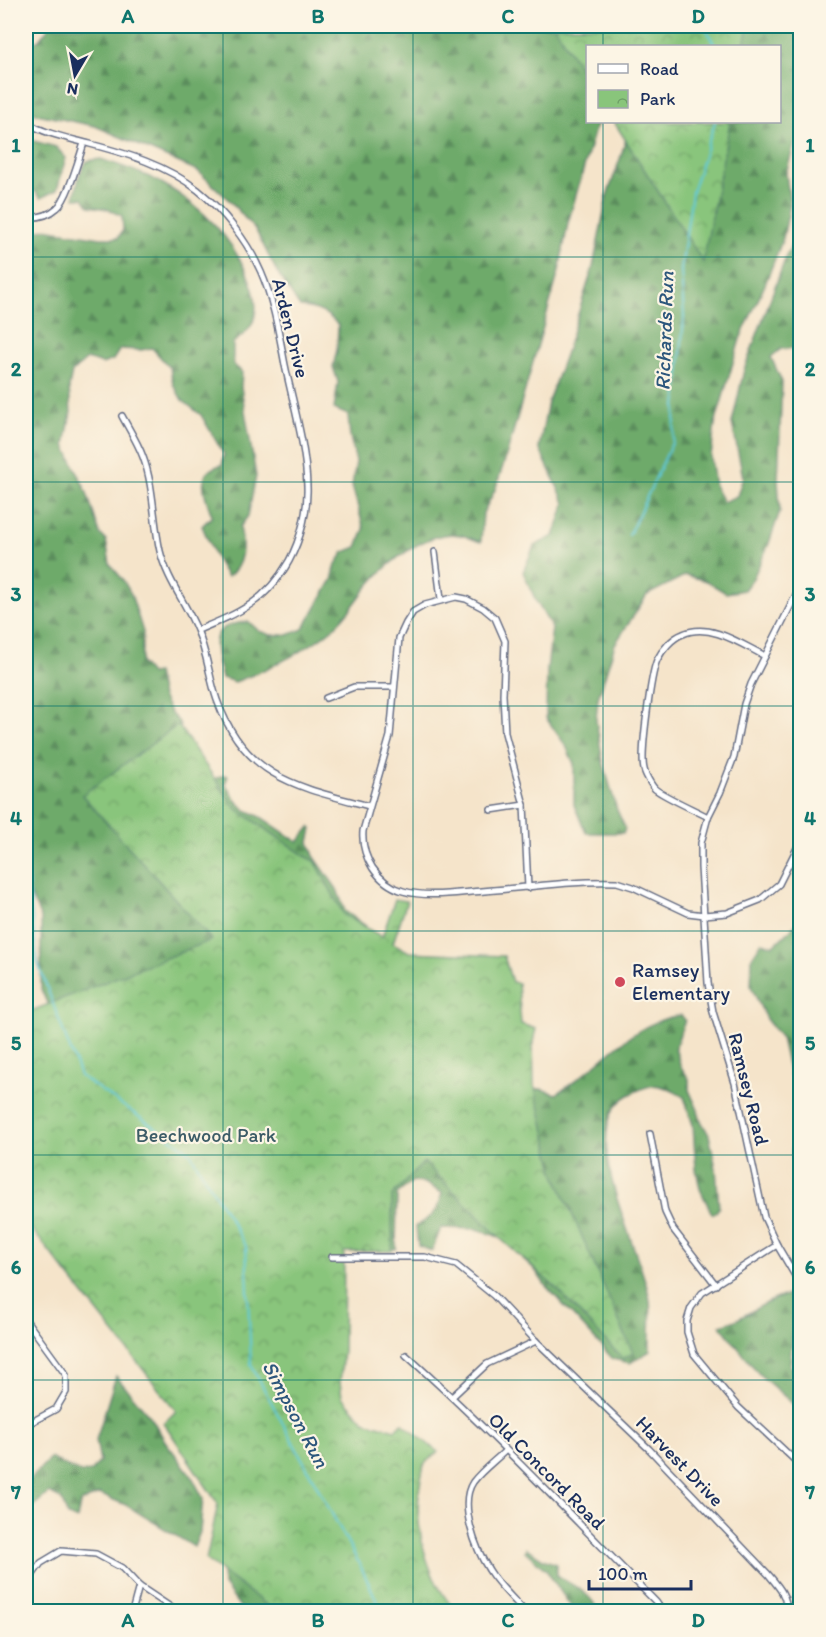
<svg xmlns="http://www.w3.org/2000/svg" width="826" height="1637" font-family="Itim,sans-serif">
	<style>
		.forest { fill: url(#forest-firs); stroke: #446c64; stroke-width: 1.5 }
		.park { fill: url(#park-crowns); stroke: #527a6c; stroke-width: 1.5 }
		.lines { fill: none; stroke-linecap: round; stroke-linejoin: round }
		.stream { stroke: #5ec9d8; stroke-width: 2 }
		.minor-casing { stroke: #676e84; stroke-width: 8 }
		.minor { stroke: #fff; stroke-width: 5 }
		.grid { fill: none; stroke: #0f766e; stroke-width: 1.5; stroke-opacity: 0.55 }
		.poi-dot { fill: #d1495b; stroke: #fcf5e5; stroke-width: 2 }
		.labels { text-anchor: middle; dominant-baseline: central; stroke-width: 4.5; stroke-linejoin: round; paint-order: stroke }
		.street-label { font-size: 20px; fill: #1b2f5e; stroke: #fcf5e5 }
		.poi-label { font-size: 20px; fill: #1b2f5e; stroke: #fcf5e5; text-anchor: start }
		.park-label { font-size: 20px; fill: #3c5c67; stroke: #fcf5e5 }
		.water-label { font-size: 21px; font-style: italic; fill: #2c567c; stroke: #fcf5e5 }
		.neatline { fill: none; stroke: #0f766e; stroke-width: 2 }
		.grid-label { font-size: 20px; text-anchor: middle; font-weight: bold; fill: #0f766e }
	</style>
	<defs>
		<pattern id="forest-firs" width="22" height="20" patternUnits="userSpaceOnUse" patternTransform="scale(1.5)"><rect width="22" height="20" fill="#6eaa6b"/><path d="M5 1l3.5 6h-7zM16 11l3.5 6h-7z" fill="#5a8b5b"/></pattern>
		<pattern id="park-crowns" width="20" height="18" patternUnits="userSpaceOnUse" patternTransform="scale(1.5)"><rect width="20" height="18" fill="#89c57b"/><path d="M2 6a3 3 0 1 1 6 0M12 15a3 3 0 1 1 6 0" fill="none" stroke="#6fa068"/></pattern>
	</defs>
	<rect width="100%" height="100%" fill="#fcf5e5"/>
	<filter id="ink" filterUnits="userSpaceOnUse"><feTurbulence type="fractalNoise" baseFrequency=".0167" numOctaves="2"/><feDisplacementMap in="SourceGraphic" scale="12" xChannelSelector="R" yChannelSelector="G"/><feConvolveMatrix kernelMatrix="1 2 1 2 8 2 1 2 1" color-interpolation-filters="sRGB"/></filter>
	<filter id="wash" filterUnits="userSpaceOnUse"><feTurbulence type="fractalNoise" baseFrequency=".008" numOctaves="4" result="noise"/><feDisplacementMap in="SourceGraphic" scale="24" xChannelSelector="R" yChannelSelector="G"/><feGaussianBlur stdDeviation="1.35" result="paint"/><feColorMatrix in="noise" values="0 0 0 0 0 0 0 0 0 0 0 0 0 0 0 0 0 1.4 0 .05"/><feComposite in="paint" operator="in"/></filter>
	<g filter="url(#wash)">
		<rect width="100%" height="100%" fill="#f5e4ca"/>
		<!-- forest -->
		<g class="forest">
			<path d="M 50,26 L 628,26 L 588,46 L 588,122 L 597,122 L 568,223 L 559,271 L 506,457 L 495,490 L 483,513 L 481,542 C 474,540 467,536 460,535 C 430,529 388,562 370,584 C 357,599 347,617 332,629 C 304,653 269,669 235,682 L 222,678 C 213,645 206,624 249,622 L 259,631 L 271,635 L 288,635 L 303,629 L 332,580 L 336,564 L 344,552 L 357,547 L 364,529 L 352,486 L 356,462 L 350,437 L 348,415 L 334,409 L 338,382 L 333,367 L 337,350 L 338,325 C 327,312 316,308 300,307 L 277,272 L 256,231 L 231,202 L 198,171 L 95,126 L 37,114 L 26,106 L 26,43 L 38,41 Z"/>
			<polygon points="657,26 800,26 800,124 786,173 790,205 783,238 764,287 740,339 715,424 711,457 715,487 723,502 737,496 743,477 732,423 744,370 787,254 798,233 800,232 800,281 797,302 795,348 781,349 771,357 782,382 778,480 780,511 768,546 753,578 744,590 726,593 706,581 686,575 647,595 615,644 598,698 596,720 603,762 617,810 625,828 623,833 586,833 574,805 574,764 566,746 546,718 547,669 552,628 536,601 523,572 534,546 554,536 565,503 539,448 548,402 566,352 593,267 607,196 620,159 631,122 780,122 780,46 651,46"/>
			<polygon points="26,139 56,147 66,158 57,190 41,198 26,182"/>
			<path d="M 101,159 C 123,167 145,173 165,185 C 183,196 201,210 215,225 C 234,246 267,296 252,324 C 248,332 240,338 233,343 L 233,364 L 242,372 L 241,387 L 256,476 L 248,516 L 240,527 C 244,544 244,567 227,577 L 216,559 L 202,526 L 212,516 C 205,496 193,471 222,465 L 224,455 L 201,415 L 182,400 L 173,384 L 170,368 L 152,348 L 141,350 L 120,349 L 113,360 L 102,364 L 87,359 L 72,372 L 69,387 L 71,413 L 65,445 L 87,493 L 100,534 L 106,540 L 110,564 L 123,580 L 131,594 L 143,632 L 141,663 L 150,674 L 157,673 L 162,697 L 172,715 L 179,722 L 182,737 L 207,782 L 224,775 L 228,776 L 225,784 L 237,802 L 246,810 L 261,817 L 298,842 L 310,827 L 312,829 L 309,842 L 314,856 L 337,889 L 345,911 L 366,926 L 365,932 L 83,1089 L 41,989 L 41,918 L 26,885 L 26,233 L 45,229 L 101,238 L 118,238 L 123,230 L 122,216 L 107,209 L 89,206 L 83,198 L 74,198 L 80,173 L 87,161 Z"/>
			<polygon points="800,921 800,1103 787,1064 781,1038 766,1019 751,986 752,957 761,943 774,945"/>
			<path d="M 681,1015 L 685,1020 L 675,1048 L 681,1067 L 689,1079 L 689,1090 L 698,1110 L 700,1119 L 709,1135 L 716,1168 L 719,1208 L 714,1214 L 712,1214 L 700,1189 L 696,1169 L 693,1125 L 684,1097 C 660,1083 654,1081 629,1095 C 570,1127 644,1254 650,1301 C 652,1317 649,1335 650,1351 L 630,1363 L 613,1359 L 545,1285 L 518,1244 L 477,1229 L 441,1228 L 432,1251 L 418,1246 L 416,1226 C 432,1217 439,1211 442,1193 L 425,1183 L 413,1181 L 397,1194 L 396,1249 L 330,1244 L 484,1084 L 541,1089 L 556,1094 C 599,1069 628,1023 681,1015 Z"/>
			<path d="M 800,1109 L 800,1173 C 785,1160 796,1126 800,1109 Z"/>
			<path d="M 796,1291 L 800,1295 L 800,1304 L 794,1310 L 790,1367 L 800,1373 L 800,1410 L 759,1374 L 720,1325 C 740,1321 751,1310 769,1302 C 778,1297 787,1296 796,1291 Z"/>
			<polygon points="116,1376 152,1419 165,1441 191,1475 203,1498 200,1532 194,1547 126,1505 99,1494 80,1503 77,1520 68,1516 61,1499 49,1493 26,1512 26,1484 50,1458 81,1473 92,1471 100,1461 96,1440"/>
			<path d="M 526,1548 L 543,1559 L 556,1564 L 557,1576 C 573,1585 591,1593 598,1611 L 574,1611 L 546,1570 L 525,1551 Z"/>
			<polygon points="219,1550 302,1611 243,1611 223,1584"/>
		</g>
		<!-- park -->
		<g class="park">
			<polygon points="554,26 748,26 744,46 588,46 587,79"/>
			<polygon points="614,122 730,122 703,262"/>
			<path d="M 178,725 L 235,808 L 305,856 L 315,861 L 344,915 L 382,937 L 395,899 L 407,901 L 393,943 L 409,952 L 504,956 L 512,982 L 518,983 L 521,1024 L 536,1029 L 533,1042 L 534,1084 L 555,1175 L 633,1353 L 623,1359 L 558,1290 L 503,1241 L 424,1162 L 392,1195 L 392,1251 L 344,1252 L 343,1351 L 340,1382 L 342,1397 L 364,1421 L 395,1430 L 402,1423 L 438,1452 C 434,1456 427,1460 424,1465 C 423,1469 422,1475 421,1479 C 412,1523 426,1578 456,1611 L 275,1611 L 206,1560 L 218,1504 L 164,1423 L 176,1411 L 26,1222 L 26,1013 L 212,940 L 82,795 Z"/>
		</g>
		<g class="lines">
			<!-- stream -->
			<g class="stream">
				<polyline points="705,26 715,46"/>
				<polyline points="629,535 673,441 684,317 681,270 692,192 715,122"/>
				<polyline points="26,864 37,961 80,1076 189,1151 246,1246 251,1365 361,1567 382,1612"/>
			</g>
		</g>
	</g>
	<g filter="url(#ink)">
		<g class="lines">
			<!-- minor casing -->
			<g class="minor-casing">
				<g id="minor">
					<path d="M 26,122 C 45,134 68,138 90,144 C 128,154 166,165 198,190 C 224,211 248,242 261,272 C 274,302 279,334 285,365 C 293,404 306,446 307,486 C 308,510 301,539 289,561 C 266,602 239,613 198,630"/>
					<path d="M 26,217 C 36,218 48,216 57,208 C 68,199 79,158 84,143"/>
					<path d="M 122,416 C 129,429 138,443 143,457 C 154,486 153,520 160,551 C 167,580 186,603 197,630 C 207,652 209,677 217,700 C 245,778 297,787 369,806"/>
					<polyline points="435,552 441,599"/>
					<polyline points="800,587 751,684 744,704 734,757 720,793 708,817 701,843 701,867 708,983 713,1012 735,1083 764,1217 777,1245 800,1284"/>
					<polyline points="326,698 354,687 394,687"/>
					<polyline points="491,810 524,805"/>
					<path d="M 708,817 C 695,810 665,797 655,789 C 651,785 645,774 644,769 C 640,754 651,674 657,660 C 662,650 672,638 683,634 C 710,622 741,644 765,656"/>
					<path d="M 528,888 L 524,805 L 505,733 L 503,695 L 505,641 L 495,618 L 483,608 L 466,599 L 456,597 L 425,605 L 413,612 L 406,623 L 399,638 L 390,736 L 363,831 C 361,857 377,883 403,891 C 424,897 449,894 471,892 C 518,889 571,880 617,882 L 633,887 L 688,913 L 704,915 L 727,913 L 760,900 L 779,884 L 800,842"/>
					<polyline points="650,1134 665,1212 673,1229 716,1285"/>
					<polyline points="777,1245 702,1293 691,1308 687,1321 687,1332 694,1354 738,1407 800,1465"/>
					<path d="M 332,1257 L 425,1257 L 456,1265 L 494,1296 L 536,1341 L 649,1449 L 768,1574 C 778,1586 787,1595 787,1612"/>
					<polyline points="26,1320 66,1375 66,1392 56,1409 26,1425"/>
					<path d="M 406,1355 C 493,1433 574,1519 656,1602 L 663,1612"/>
					<polyline points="453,1396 487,1364 536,1341"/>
					<path d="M 506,1450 C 496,1460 482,1470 473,1482 C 458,1504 476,1550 489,1570 C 498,1585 513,1598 525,1612"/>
					<polyline points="26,1584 41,1563 61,1551 96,1554 122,1568 139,1586 178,1612"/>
					<polyline points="132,1612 139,1586"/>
				</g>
			</g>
			<!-- minor -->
			<use href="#minor" class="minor"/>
		</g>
	</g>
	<!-- grid -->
	<path class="grid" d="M 223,26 L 223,1612M 413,26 L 413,1612M 603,26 L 603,46M 603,122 L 603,1612M 26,257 L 800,257M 26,482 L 800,482M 26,706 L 800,706M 26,931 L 800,931M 26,1155 L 800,1155M 26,1380 L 800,1380"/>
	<!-- markers -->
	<circle class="poi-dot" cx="620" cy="982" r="6"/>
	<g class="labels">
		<!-- street labels -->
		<g class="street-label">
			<text transform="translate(291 328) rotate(76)">Arden Drive</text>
			<text transform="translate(749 1089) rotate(76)">Ramsey Road</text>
			<text transform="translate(680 1461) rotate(46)">Harvest Drive</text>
			<text transform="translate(547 1471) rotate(45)">Old Concord Road</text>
		</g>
		<!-- poi labels -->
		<g class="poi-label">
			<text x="632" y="970">Ramsey<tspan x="632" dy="23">Elementary</tspan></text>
		</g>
		<!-- park labels -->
		<g class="park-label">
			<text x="206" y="1135">Beechwood Park</text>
		</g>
		<!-- water labels -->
		<g class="water-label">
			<text transform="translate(664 331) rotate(-88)">Richards Run</text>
			<text transform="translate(296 1414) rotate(62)">Simpson Run</text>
		</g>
	</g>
	<!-- margin -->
	<rect width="826" height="1637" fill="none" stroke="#fcf5e5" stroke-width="66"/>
	<!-- legend -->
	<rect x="586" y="45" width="195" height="78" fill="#fcf5e5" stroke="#a2a6af" stroke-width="1.5"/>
	<rect x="598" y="64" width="30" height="9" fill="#ffffff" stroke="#a2a6af" stroke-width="1.5"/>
	<text x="640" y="75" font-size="18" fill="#1b2f5e">Road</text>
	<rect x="598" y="90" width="30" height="18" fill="url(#park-crowns)" stroke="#a2a6af" stroke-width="1.5"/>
	<text x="640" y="105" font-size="18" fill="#1b2f5e">Park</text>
	<!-- north arrow -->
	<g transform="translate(75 75) rotate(190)" stroke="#fcf5e5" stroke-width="4.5" paint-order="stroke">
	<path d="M0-4.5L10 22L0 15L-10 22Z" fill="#1b2f5e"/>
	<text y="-9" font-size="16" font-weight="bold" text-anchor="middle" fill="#1b2f5e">N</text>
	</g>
	<!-- scale -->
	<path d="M589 1580v9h102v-9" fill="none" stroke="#1b2f5e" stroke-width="3"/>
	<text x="598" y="1580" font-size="18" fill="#1b2f5e" stroke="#fcf5e5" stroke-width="4.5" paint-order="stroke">100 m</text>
	<rect x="33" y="33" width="760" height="1571" class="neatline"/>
	<g class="grid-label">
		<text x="128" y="23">A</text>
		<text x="318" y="23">B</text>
		<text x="508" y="23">C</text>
		<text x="698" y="23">D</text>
		<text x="16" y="152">1</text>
		<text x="810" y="152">1</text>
		<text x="16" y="376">2</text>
		<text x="810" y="376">2</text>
		<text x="16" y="601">3</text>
		<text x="810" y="601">3</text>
		<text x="16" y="825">4</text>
		<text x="810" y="825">4</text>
		<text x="16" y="1050">5</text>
		<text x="810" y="1050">5</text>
		<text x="16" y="1274">6</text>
		<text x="810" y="1274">6</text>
		<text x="16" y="1499">7</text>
		<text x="810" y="1499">7</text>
		<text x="128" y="1627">A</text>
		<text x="318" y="1627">B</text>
		<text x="508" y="1627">C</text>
		<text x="698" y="1627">D</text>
	</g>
</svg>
